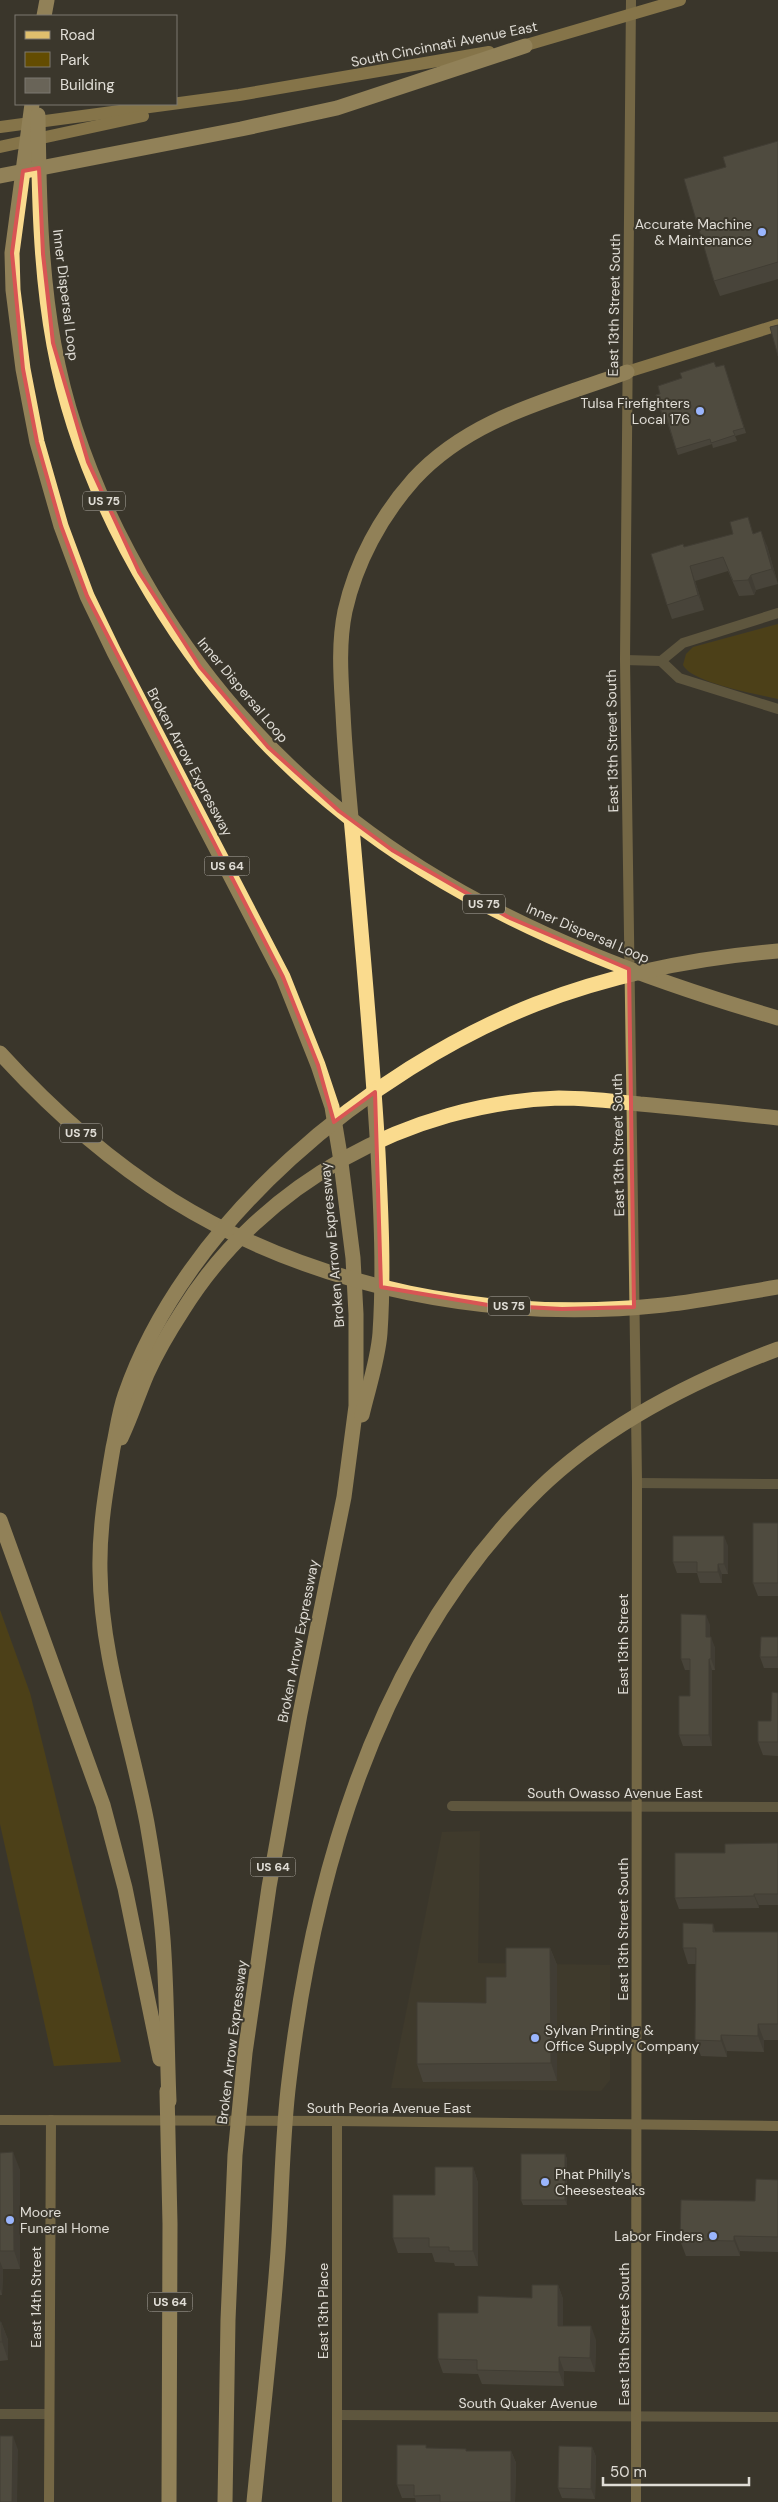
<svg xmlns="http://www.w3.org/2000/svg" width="778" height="2502" font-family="'DM Sans',sans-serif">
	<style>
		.built { fill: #453e2d }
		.green { fill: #634c01 }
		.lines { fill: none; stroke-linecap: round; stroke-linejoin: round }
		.street { stroke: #8b7c56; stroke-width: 10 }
		.secondary { stroke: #bba264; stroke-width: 10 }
		.primary { stroke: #dfbf6d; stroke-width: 12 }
		.highway { stroke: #fadb8e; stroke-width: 15 }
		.wall { fill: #5a564c }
		.shaded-wall { fill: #4a463e }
		.building { fill: #696458; stroke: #4a463e }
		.marked { fill: none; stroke: #d85554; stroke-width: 4; stroke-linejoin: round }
		.poi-dot { fill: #9ab5fd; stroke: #3b372c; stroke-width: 2 }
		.labels { text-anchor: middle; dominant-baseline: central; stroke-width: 4; stroke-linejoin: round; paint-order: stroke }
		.shield { fill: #3b372c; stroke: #aeaba3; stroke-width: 1 }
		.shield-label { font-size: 12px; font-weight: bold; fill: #e0ddd6 }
		.street-label { font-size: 14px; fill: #e0ddd6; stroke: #3b372c }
		.poi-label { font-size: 14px; fill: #e0ddd6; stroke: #3b372c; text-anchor: end }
	</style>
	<rect width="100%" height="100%" fill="#3b372c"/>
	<!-- built -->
	<polygon class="built" points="480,1831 478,1963 610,1965 610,2080 601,2091 391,2088 442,1832"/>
	<!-- green -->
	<g class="green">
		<path d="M 778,624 L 778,699 C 757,694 692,683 683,665 L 686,654 L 693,647 Z"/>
		<polygon points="0,1610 30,1693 121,2062 54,2066 0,1824"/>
	</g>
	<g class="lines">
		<!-- street -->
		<g class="street">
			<polyline points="625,660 661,661 683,643 778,613"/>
			<polyline points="661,661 679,678 778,709"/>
			<polyline points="637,1483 778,1484"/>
			<polyline points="452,1806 778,1807"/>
			<polyline points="0,2414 49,2414"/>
			<polyline points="337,2415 778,2417"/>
		</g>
		<!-- secondary -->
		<g class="secondary">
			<polyline points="631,0 625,660 637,1481 636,2502"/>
			<polyline points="0,2120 337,2121 778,2126"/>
			<polyline points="49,2502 51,2120"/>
			<polyline points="337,2502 337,2121"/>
		</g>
		<!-- primary -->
		<g class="primary">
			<polyline points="516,48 680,0"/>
			<polyline points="0,127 239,95 489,52"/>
			<polyline points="0,147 143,116"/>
			<polyline points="627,372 778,325"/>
		</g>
		<!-- highway -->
		<g class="highway">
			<polyline points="44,16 47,0"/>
			<polyline points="32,104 12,253 13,290 23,369 37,442 61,526 87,596 114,652 283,977 318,1065 332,1107 340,1155 353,1258 356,1314 356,1406 344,1497 300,1714 269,1887 245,2053 235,2155 228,2320 225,2502"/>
			<path d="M 38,115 C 39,192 40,270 54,345 C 70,433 107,519 152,594 C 297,836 517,942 778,1018"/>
			<polyline points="0,176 241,129 337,108 525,46"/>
			<path d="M 0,1053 C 51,1109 108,1160 172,1200 C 317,1290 495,1323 664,1305 C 702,1301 740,1293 778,1287"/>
			<path d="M 362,1415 C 368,1389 378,1360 380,1333 C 384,1273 381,1212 378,1152 C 372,1048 362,944 353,839 C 349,797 345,755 343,713 C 341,679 338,645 345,611 C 356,562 381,516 414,479 C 471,417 552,400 627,372"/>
			<path d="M 121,1438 C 131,1417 138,1395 147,1374 C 157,1352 170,1330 183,1310 C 262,1183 410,1103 559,1098 C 586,1098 613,1101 640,1104 C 686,1108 732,1113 778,1118"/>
			<polyline points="0,1520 103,1805 125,1888 160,2059"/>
			<polyline points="167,2091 170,2224 169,2502"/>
			<path d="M 169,2101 C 167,2052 167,2003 164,1954 C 162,1914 154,1863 147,1823 C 131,1739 101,1657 100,1571 C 99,1529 106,1489 113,1448 C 117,1430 119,1412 125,1395 C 185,1221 369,1070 536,1004 C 614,974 695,958 778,951"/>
			<path d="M 254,2502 C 262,2418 272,2335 278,2251 C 282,2194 282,2137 289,2081 C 314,1867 381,1644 538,1490 C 605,1425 692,1381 778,1349"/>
		</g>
	</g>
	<!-- wall -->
	<g class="wall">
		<polygon points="778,141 778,279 720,296 714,281 726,167"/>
		<polygon points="724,365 746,433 735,436 737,441 713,448 712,444 678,455 667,422 664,423 656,395 716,367"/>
		<polygon points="754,533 767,546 778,584 756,590 754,595 739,596 728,571 695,581 704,610 672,619 667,605 684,547"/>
		<polygon points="778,1523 778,1596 758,1596 753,1583"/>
		<polygon points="728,1546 728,1574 722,1574 722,1583 700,1583 697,1573 677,1573 673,1562"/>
		<polygon points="710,1625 710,1637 715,1648 715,1670 712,1670 712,1746 683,1746 679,1735 690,1696 690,1670 685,1670 681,1659"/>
		<polygon points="778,1637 778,1668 764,1668 760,1657"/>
		<polygon points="778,1693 778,1756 763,1755 758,1742 771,1721"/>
		<polygon points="778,1843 778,1905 759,1905 759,1908 679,1909 675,1898 725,1853"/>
		<polygon points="716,1932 778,1932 778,2040 764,2040 764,2052 727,2051 727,2057 701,2056 695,2040 696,1964 688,1964 683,1948"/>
		<polygon points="550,1948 557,1965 557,2081 423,2082 417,2064 486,2003 506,1977"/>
		<polygon points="0,2153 20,2170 20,2269 3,2269 2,2295 0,2295"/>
		<polygon points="565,2154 567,2159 567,2205 523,2205 521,2200"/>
		<polygon points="473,2167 478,2183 478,2266 455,2266 454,2263 435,2262 432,2253 398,2253 393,2238 435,2195"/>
		<polygon points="778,2180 778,2252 740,2251 740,2256 686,2256 680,2240 755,2201"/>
		<polygon points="558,2285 563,2299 563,2326 596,2340 595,2372 564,2371 564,2386 482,2384 478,2374 443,2373 438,2359 478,2313 532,2298"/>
		<polygon points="0,2322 1,2322 8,2340 8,2360 0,2361"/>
		<polygon points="592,2447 596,2457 595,2499 562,2498 558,2488"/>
		<polygon points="427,2448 467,2451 511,2451 516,2463 515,2502 416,2502 415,2498 402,2498 397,2485"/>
	</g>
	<!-- shaded-wall -->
	<g class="shaded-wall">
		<polygon points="761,531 767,546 778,584 772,569"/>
		<polygon points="690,566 695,581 704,610 698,595"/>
		<polygon points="751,575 756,590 754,595 748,580"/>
		<polygon points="724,1536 728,1546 728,1574 724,1564"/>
		<polygon points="718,1564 722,1574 722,1583 718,1572"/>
		<polygon points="706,1615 710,1625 710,1648 706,1637"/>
		<polygon points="711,1637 715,1648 715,1670 711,1659"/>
		<polygon points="709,1659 712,1670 712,1746 709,1735"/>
		<polygon points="754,1894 759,1905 759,1908 754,1896"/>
		<polygon points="713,1924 718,1940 713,1932"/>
		<polygon points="550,1948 557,1965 557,2081 551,2063"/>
		<polygon points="758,2024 764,2040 764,2052 758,2036"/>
		<polygon points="721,2035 727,2051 727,2057 721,2041"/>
		<polygon points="13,2152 20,2170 20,2269 14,2251"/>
		<polygon points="565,2154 567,2159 567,2205 565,2200"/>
		<polygon points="473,2167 478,2183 478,2266 473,2251"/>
		<polygon points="734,2236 740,2251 740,2256 734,2241"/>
		<polygon points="0,2261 3,2269 2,2295 0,2289"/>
		<polygon points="558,2285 563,2299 563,2340 558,2326"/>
		<polygon points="1,2322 8,2340 8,2360 2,2342"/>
		<polygon points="591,2326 596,2340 595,2372 590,2358"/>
		<polygon points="559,2357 564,2371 564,2386 559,2372"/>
		<polygon points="13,2436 18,2450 17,2502 12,2502"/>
		<polygon points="592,2447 596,2457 595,2499 591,2489"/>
		<polygon points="511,2451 516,2463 515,2502 511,2502"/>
	</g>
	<!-- building -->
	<g class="building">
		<polygon points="778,141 778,262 714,281 684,179 726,167 723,157"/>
		<polygon points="778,325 778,356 770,327"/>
		<polygon points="714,362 716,367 724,365 744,428 733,431 735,435 711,443 710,439 676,449 666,416 663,417 656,395 660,394 658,386 682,378 680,373"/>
		<polygon points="748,517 753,534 761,531 772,569 751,575 748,580 733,581 723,557 690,566 698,595 667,605 651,554 683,544 684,547 733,534 730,522"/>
		<rect x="753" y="1523" width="25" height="60"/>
		<polygon points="673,1536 724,1536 724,1564 718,1564 718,1572 697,1572 697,1562 673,1562"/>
		<polygon points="681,1614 706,1615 706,1637 711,1637 711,1659 709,1659 709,1735 679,1735 679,1696 690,1696 690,1659 681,1659"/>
		<polygon points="761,1637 778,1637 778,1657 760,1657"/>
		<polygon points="772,1692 778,1693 778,1742 758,1742 758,1721 771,1721"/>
		<polygon points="778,1843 778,1894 754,1894 754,1896 675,1898 675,1853 725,1853 725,1844"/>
		<polygon points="683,1923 713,1924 713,1932 778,1932 778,2024 758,2024 758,2036 721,2035 721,2041 695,2040 696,1948 683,1948"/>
		<polygon points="506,1948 550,1948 551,2063 417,2064 417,2002 486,2003 486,1977 506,1977"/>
		<polygon points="13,2152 14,2251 0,2251 0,2153"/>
		<rect x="521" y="2154" width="44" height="46"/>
		<polygon points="435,2167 473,2167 473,2251 449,2251 449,2247 429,2247 429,2238 393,2238 393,2195 435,2195"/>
		<polygon points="756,2179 778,2180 778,2237 734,2236 734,2241 680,2240 681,2200 755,2201"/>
		<polygon points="532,2285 558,2285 558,2326 591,2326 590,2358 559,2357 559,2372 477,2370 477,2360 438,2359 438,2313 478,2313 478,2296 532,2298"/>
		<polygon points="0,2322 1,2322 2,2342 0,2342"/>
		<polygon points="0,2436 13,2436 12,2502 0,2502"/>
		<polygon points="397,2445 426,2445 426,2448 466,2449 466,2451 511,2451 511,2502 440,2502 440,2495 414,2496 414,2485 397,2485"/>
		<polygon points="559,2446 592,2447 591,2489 558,2488"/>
	</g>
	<!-- marked area -->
	<path d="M0 0H778V2502H0ZM 39,168 L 43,254 L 53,343 L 88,462 L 139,572 L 200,667 L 268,747 L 339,811 L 392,850 L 508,917 L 629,969 L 634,1307 L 562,1309 L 488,1305 L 381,1287 L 375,1092 L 334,1122 L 318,1065 L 283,977 L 87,596 L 61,526 L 37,442 L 23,369 L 12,253 L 23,171 Z" fill="#3b372c" fill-opacity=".55" fill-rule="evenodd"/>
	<path class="marked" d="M 39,168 L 43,254 L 53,343 L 88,462 L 139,572 L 200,667 L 268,747 L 339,811 L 392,850 L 508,917 L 629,969 L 634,1307 L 562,1309 L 488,1305 L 381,1287 L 375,1092 L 334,1122 L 318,1065 L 283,977 L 87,596 L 61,526 L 37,442 L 23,369 L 12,253 L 23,171 Z"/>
	<!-- markers -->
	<g class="poi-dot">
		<circle cx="762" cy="232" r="5"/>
		<circle cx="700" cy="411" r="5"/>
		<circle cx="535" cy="2038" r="5"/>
		<circle cx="545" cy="2182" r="5"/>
		<circle cx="10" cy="2220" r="5"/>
		<circle cx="713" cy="2236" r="5"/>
	</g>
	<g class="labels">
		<!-- shield labels -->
		<g class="shield">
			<rect x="83" y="491.5" width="42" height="19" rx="4"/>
			<rect x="204.5" y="856.5" width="45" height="19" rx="4"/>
			<rect x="463" y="894.5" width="42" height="19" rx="4"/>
			<rect x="60" y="1123.5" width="42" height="19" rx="4"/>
			<rect x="488" y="1296.5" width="42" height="19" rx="4"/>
			<rect x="250.5" y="1857.5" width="45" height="19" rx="4"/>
			<rect x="147.5" y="2292.5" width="45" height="19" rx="4"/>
		</g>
		<g class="shield-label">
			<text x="104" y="501">US 75</text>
			<text x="227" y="866">US 64</text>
			<text x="484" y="904">US 75</text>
			<text x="81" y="1133">US 75</text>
			<text x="509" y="1306">US 75</text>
			<text x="273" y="1867">US 64</text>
			<text x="170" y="2302">US 64</text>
		</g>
		<!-- street labels -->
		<g class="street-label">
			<text transform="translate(444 44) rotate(-11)">South Cincinnati Avenue East</text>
			<text transform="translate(66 295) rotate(83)">Inner Dispersal Loop</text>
			<text transform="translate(614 305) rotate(-89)">East 13th Street South</text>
			<text transform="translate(243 690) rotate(50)">Inner Dispersal Loop</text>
			<text transform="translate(612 741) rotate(-91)">East 13th Street South</text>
			<text transform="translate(190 762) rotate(62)">Broken Arrow Expressway</text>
			<text transform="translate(588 933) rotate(23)">Inner Dispersal Loop</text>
			<text transform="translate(618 1145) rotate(-91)">East 13th Street South</text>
			<text transform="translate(332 1245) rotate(-95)">Broken Arrow Expressway</text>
			<text transform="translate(298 1641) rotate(-79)">Broken Arrow Expressway</text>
			<text transform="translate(623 1644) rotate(-90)">East 13th Street</text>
			<text x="615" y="1793">South Owasso Avenue East</text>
			<text transform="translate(623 1929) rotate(-90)">East 13th Street South</text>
			<text transform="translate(232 2042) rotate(-83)">Broken Arrow Expressway</text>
			<text x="389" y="2108">South Peoria Avenue East</text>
			<text transform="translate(36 2297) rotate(-90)">East 14th Street</text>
			<text transform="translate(323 2311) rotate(-90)">East 13th Place</text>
			<text transform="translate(624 2334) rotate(-90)">East 13th Street South</text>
			<text x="528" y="2403">South Quaker Avenue</text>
		</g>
		<!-- poi labels -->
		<g class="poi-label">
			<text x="752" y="224">Accurate Machine<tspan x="752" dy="16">&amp; Maintenance</tspan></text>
			<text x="690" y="403">Tulsa Firefighters<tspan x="690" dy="16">Local 176</tspan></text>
			<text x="545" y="2030" text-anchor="start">Sylvan Printing &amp;<tspan x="545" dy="16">Office Supply Company</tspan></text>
			<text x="555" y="2174" text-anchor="start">Phat Philly's<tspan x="555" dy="16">Cheesesteaks</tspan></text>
			<text x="20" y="2212" text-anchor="start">Moore<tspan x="20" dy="16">Funeral Home</tspan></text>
			<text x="703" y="2236">Labor Finders</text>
		</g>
	</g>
	<!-- legend -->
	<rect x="15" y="15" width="162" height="90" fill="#3b372c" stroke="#7d7970"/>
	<rect x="25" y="31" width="25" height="8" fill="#dfbf6d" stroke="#7d7970"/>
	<text x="60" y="40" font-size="15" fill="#e0ddd6">Road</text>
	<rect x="25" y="52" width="25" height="15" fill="#634c01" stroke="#7d7970"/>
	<text x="60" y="65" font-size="15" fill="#e0ddd6">Park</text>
	<rect x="25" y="78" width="25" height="15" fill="#696458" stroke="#7d7970"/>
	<text x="60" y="90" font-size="15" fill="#e0ddd6">Building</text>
	<!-- scale -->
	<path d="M603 2477v8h146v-8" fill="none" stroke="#e0ddd6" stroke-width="2.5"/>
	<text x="610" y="2477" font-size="15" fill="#e0ddd6" stroke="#3b372c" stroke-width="4" paint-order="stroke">50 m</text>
</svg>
